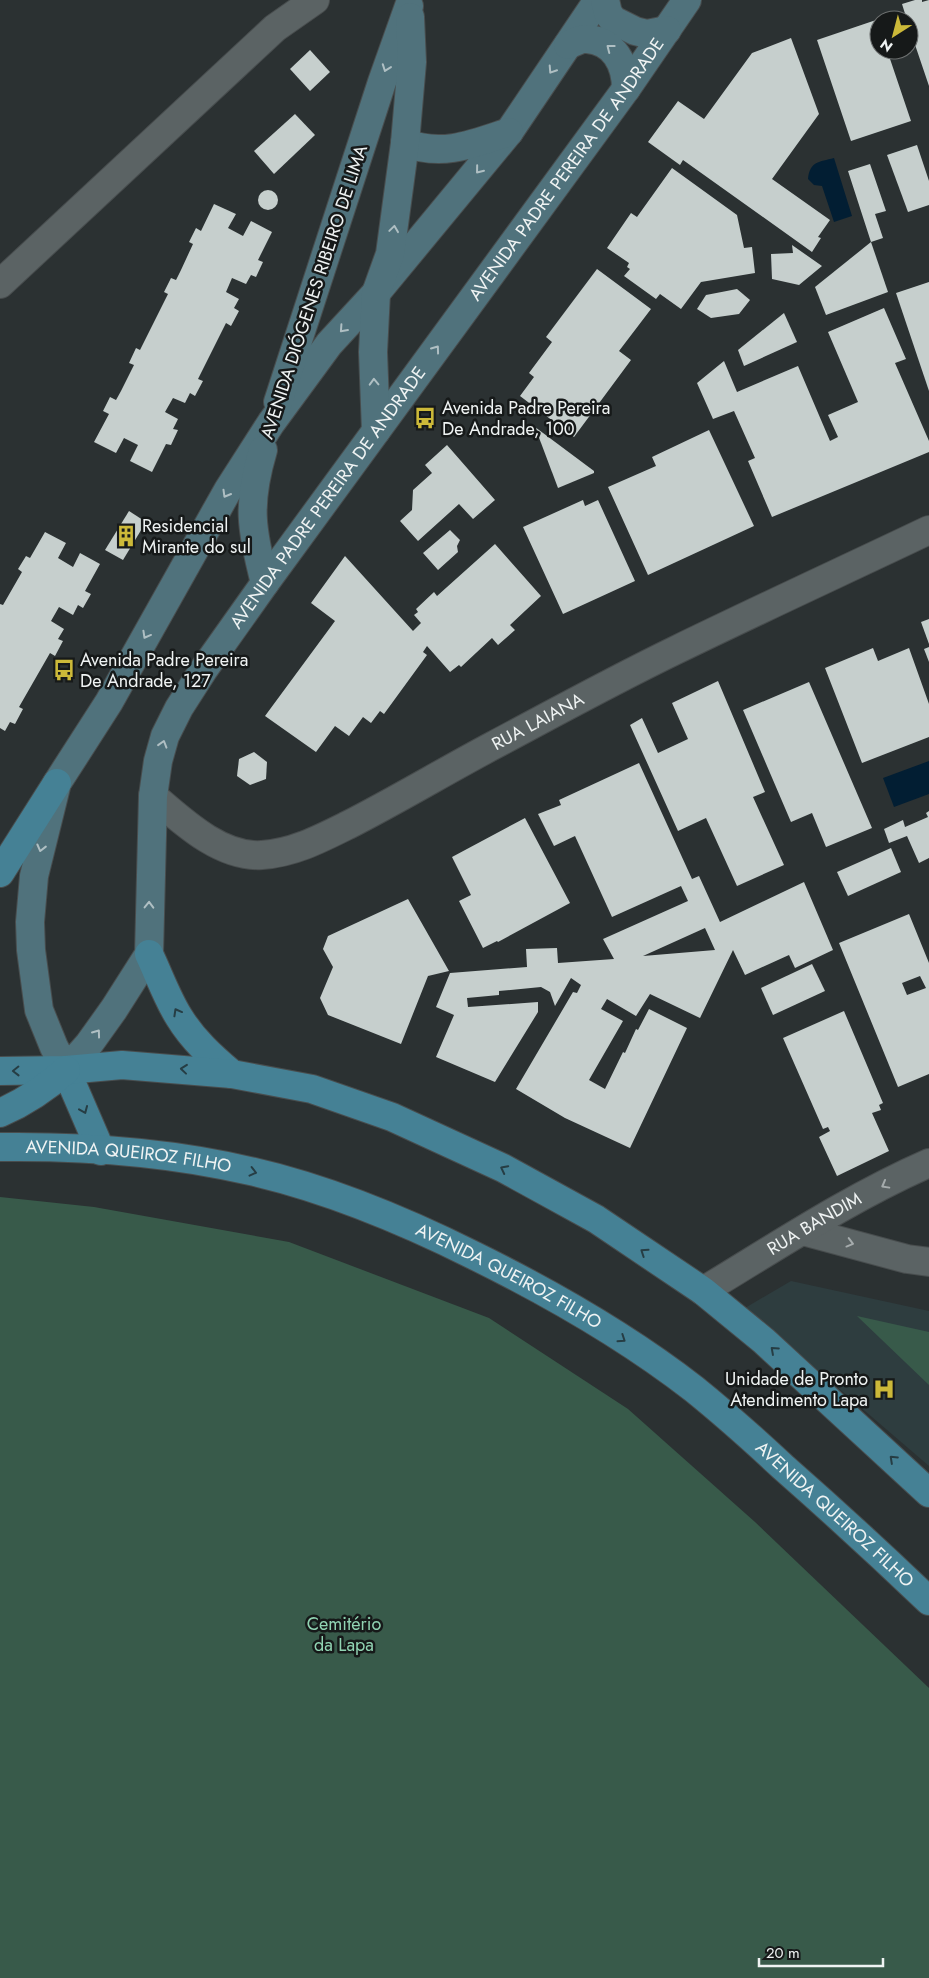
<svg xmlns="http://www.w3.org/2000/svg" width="929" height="1978" font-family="Jost,sans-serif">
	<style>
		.built { fill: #2e3d3f }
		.green { fill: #385a4a }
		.water { fill: #021e33 }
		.building { fill: #c6cfcd; fill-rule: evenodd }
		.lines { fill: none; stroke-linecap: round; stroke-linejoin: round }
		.street-casing { stroke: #484d4e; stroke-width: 30 }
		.secondary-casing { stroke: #484d4e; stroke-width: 30 }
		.primary-casing { stroke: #484d4e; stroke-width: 30 }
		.street { stroke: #5b6364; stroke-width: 28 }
		.secondary { stroke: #50727c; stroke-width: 28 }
		.primary { stroke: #458195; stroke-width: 28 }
		.oneway { stroke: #afbfc3 }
		.oneway2 { stroke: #263d44 }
		.oneway3 { stroke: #a5abac }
		.labels { text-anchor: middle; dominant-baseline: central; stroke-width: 5; stroke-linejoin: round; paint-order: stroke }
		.street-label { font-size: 18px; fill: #eff3f3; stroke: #161919 }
		.poi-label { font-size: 18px; fill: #eff3f3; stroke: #161919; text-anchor: start }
		.park-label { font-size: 18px; fill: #91d4b3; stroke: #161919 }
	</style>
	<rect width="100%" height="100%" fill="#2b3132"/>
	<!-- built -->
	<polygon class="built" points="791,1281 929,1311 929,1466 745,1308"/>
	<!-- green -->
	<g class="green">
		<polygon points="0,1197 94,1207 289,1242 489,1318 628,1409 755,1522 929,1688 929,1978 0,1978"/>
		<polygon points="857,1316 929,1332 929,1385"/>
	</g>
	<!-- water -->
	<g class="water">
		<path d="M 834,158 L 852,216 L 834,222 L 822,186 L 814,185 L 808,179 C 810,161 819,162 834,158 Z"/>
		<polygon points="929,761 929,794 894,807 883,778"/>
	</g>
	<!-- building -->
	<g class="building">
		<polygon points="915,0 922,0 922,2 929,0 929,86 909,27 909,20 907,20 902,4"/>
		<polygon points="876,20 879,28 879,50 887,50 911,121 851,141 817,40"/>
		<polygon points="791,38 819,114 772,179 830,220 818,237 821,238 812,252 683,160 680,165 648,142 678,101 704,119 752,53"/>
		<polygon points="310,50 330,72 310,91 290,69"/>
		<polygon points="295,114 315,135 274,174 254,151"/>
		<polygon points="917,145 929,181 929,205 908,212 887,155"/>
		<polygon points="870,164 886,211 875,214 883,238 871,242 848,171"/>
		<polygon points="672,168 737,215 744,248 752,247 755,273 701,282 681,309 660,294 656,299 624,276 630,269 627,267 629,263 607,248 631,213 637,217"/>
		<circle cx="268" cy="200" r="10"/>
		<polygon points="214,204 236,214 228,228 243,236 251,221 272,232 258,260 263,262 256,277 251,275 246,284 232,278 226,292 239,299 234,308 239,311 231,326 226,323 198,379 203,381 195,396 190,393 185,403 173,398 165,412 178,419 173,429 178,430 171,445 166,444 152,472 130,461 138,445 124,438 116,453 94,442 109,414 103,411 110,397 116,400 121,391 134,365 129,363 136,348 140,350 168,294 164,292 171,278 176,280 181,270 193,244 189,242 196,228 201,231"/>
		<polygon points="871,242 888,292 826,315 815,287"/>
		<polygon points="792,245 822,266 799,285 772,279 771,254 793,253"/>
		<polygon points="597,269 651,309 619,351 631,360 574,437 520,396 534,377 529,373 552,342 546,337"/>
		<polygon points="929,282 929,391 896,293"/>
		<polygon points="737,289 750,300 739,314 711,318 697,309 706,295"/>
		<polygon points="884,308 906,359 895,363 929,441 929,452 772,517 748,461 755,458 734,411 713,419 697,383 724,361 737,392 798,366 830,441 838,437 828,415 858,402 828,332"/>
		<polygon points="784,313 797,342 744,366 738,350"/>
		<polygon points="535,427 594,471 594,473 558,488"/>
		<polygon points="709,430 754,526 648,575 608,487 656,466 652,457"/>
		<polygon points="447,445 495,500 473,519 459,504 418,541 400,521 412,510 413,490 432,473 425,465"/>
		<polygon points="583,500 585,506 598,500 635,581 563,614 523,527"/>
		<polygon points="129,511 146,522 123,560 105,550"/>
		<polygon points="450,530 460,540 457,546 458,552 438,570 423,553"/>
		<polygon points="45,532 66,543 58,558 73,567 80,553 100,564 85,591 91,594 83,608 78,605 73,615 59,607 51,621 64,629 58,639 63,641 55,656 50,653 19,707 23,709 15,724 10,722 5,731 0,728 0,604 3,605 22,572 18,569 26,556 30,558"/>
		<polygon points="495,544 541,596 510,625 515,630 498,645 492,638 461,667 459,665 450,672 427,646 423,652 427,655 384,714 380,711 371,723 363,717 349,736 335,726 316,752 265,716 335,621 311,603 345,556 413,631 421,623 414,615 418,612 416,609 434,592 437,596"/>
		<polygon points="929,619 929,644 921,622"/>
		<polygon points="929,647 929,662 924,649"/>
		<polygon points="873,648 878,661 909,648 929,704 929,737 862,763 825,668"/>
		<polygon points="718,681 765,792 753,797 784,865 737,886 706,818 678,831 630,725 642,718 658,753 688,739 672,703"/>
		<polygon points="809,682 872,828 826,847 812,813 791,822 743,710"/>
		<polygon points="254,752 267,762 266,779 250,785 237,776 239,759"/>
		<path d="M 639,763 L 692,879 L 699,876 L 720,922 L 804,882 L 833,950 L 795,968 L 789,955 L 745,975 L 733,950 L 700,1018 L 650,994 L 636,1016 L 607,999 L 601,1009 L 623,1021 L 589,1080 L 605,1089 L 623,1052 L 625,1053 L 636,1029 L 638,1030 L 649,1009 L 687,1028 L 630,1148 L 565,1118 L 516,1089 L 573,992 L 577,993 L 581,985 L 571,978 L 555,1006 L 550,992 L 541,987 L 499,991 L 499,995 L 467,998 L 468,1007 L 538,1002 L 538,1012 L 495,1082 L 436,1057 L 454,1015 L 436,1007 L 450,973 L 527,967 L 526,949 L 557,948 L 558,963 L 614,959 L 603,939 L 688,901 L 681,886 L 612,917 L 575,836 L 554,846 L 538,814 L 561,805 L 559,800 ZM 705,928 L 715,950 L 643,956 Z"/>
		<polygon points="929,811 929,858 919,863 907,836 889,843 884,829 903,820 905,827 928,817 926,813"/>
		<polygon points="525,818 570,903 498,942 497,941 483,948 459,901 471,895 452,857"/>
		<polygon points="891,848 901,872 848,896 837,872"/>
		<polygon points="408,899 449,971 428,976 401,1044 328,1015 320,998 333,967 323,949 328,936"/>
		<path d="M 909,914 L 929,963 L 929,1074 L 898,1087 L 839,943 ZM 920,976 L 926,988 L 907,995 L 902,983 Z"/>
		<polygon points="812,964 825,991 773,1015 761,988"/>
		<polygon points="844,1011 883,1103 879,1105 881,1110 872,1113 889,1151 837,1176 819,1137 830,1131 828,1127 823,1129 783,1038"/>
	</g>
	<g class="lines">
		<!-- street casing -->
		<g class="street-casing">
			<g id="street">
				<polyline points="0,284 275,28 315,0"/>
				<path id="s1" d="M 153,796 C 182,821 221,858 262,855 C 293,853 320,839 348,825 C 397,800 445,771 494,745 C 554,713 614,680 676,650 C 760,609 845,570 929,530"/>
				<polyline points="803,1231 907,1259 929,1262"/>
				<path id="s2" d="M 703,1291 C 776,1247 851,1197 929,1163"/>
			</g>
		</g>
		<!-- secondary casing -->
		<g class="secondary-casing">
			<g id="secondary">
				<path id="s3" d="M 598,0 L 509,132 L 376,293 L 329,344 L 271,423 L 228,490 L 109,702 L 57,783 L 34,876 L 30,922 L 31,950 L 39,1010 L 54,1047 L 66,1070 L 89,1044 L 114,1009 L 149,954 L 153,796 L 158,761 L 165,736 L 179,708 L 204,669 L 265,583 L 626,89 L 687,0"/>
				<polyline points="605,0 608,13 613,20 635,31 647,34 667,30"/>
				<path d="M 568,45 C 573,43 581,38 587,39 C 614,41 626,64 626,89"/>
				<path d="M 405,143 C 443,157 473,144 509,132"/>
				<polyline points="278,402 382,82 409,6"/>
				<polyline points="376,431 373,352 376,293 390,254 405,143 412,62 410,17"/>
				<path d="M 263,450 C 247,504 251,529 265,583"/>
			</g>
		</g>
		<!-- primary casing -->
		<g class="primary-casing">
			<g id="primary">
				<polyline points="0,873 57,783"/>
				<path d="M 149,954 C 159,975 167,998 179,1017 C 193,1040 212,1057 232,1074"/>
				<polyline points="66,1070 101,1151"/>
				<polyline points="0,1071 66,1070 122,1065 232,1074 312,1089 392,1117 503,1168 596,1219 703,1291 764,1341 929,1493"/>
				<path d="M 0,1113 C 25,1102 46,1088 66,1070"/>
				<path id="s4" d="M 0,1147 C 83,1146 170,1152 250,1171 C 329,1189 403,1220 475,1256 C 552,1294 627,1337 694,1389 C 725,1414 754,1440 783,1467 C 833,1511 881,1555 929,1601"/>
			</g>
		</g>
		<!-- street -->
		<use href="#street" class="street"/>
		<!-- secondary -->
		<use href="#secondary" class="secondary"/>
		<!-- primary -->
		<use href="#primary" class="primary"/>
	</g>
	<!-- one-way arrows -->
	<defs><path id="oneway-chevron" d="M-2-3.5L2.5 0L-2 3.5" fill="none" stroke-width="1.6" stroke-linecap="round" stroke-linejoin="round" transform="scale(1.25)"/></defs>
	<g class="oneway">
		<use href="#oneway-chevron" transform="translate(610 48) rotate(-142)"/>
		<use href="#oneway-chevron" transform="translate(386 68) rotate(110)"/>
		<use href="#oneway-chevron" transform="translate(552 70) rotate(123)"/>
		<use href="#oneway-chevron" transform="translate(479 170) rotate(129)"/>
		<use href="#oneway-chevron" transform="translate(394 229) rotate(-82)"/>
		<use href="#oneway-chevron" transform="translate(343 329) rotate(132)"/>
		<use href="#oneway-chevron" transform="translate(436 349) rotate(-54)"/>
		<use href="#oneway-chevron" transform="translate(374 382) rotate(-92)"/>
		<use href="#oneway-chevron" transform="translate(226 494) rotate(120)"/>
		<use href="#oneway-chevron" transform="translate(146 635) rotate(119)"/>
		<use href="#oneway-chevron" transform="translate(163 744) rotate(-73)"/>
		<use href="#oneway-chevron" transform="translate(41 848) rotate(104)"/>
		<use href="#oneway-chevron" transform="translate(149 905) rotate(-89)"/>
		<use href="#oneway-chevron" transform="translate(97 1033) rotate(-54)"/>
	</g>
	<g class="oneway2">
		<use href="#oneway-chevron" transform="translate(177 1012) rotate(-119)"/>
		<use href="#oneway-chevron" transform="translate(184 1069) rotate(-174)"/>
		<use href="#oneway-chevron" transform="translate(16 1071) rotate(179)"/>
		<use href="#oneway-chevron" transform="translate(84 1110) rotate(67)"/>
		<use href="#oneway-chevron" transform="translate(504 1169) rotate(-153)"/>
		<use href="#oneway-chevron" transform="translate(253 1172) rotate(14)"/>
		<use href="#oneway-chevron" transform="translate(644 1252) rotate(-146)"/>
		<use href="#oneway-chevron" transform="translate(622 1339) rotate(34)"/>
		<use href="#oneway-chevron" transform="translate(774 1350) rotate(-138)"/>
		<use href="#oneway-chevron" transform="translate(893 1459) rotate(-137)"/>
	</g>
	<g class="oneway3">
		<use href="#oneway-chevron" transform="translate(885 1185) rotate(151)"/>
		<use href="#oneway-chevron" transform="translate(850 1243) rotate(15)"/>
	</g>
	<!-- icons -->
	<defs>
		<g id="bus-bare" transform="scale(1.725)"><path d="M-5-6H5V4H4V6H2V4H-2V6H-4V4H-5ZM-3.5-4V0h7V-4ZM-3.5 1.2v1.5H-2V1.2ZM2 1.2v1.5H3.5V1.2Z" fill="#ccb939" stroke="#161919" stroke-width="2.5" paint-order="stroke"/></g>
		<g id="building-bare" transform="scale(1.725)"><path d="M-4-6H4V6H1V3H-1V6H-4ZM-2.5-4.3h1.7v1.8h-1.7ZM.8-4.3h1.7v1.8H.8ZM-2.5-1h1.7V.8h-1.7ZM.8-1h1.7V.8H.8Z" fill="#ccb939" stroke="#161919" stroke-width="2.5" paint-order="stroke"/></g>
		<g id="hospital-bare" transform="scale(1.725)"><path d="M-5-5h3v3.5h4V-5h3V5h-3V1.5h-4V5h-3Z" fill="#ccb939" stroke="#161919" stroke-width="2.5" paint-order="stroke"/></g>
	</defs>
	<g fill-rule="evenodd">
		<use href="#bus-bare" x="425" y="418"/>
		<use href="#building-bare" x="126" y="536"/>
		<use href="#bus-bare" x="64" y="670"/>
		<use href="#hospital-bare" x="884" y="1389"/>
	</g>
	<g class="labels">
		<!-- street labels -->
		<g class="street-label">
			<text stroke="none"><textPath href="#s3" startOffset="2308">AVENIDA PADRE PEREIRA DE ANDRADE</textPath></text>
			<text transform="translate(314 292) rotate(-72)">AVENIDA DIÓGENES RIBEIRO DE LIMA</text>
			<text stroke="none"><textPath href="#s3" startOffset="1902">AVENIDA PADRE PEREIRA DE ANDRADE</textPath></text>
			<text stroke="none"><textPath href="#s1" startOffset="435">RUA LAIANA</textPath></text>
			<text stroke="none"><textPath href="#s4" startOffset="129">AVENIDA QUEIROZ FILHO</textPath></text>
			<text stroke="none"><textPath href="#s2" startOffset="130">RUA BANDIM</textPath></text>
			<text stroke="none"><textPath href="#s4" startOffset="532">AVENIDA QUEIROZ FILHO</textPath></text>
			<text stroke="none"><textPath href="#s4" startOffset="938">AVENIDA QUEIROZ FILHO</textPath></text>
		</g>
		<!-- poi labels -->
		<g class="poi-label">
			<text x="442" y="408">Avenida Padre Pereira<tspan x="442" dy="21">De Andrade, 100</tspan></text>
			<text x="142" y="526">Residencial<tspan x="142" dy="21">Mirante do sul</tspan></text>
			<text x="80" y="660">Avenida Padre Pereira<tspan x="80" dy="21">De Andrade, 127</tspan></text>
			<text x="868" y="1379" text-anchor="end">Unidade de Pronto<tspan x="868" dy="21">Atendimento Lapa</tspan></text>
		</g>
		<!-- park labels -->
		<g class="park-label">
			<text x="344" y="1624">Cemitério<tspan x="344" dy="21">da Lapa</tspan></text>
		</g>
	</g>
	<!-- north arrow -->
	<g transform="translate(894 35) rotate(216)"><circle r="24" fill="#161919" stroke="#6d7070"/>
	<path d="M0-4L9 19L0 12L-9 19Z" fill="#ccb939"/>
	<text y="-8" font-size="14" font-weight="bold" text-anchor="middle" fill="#eff3f3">N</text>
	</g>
	<!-- scale -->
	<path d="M759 1958v8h124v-8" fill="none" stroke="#eff3f3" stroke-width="2.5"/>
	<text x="766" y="1958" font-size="15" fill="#eff3f3" stroke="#161919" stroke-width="4" paint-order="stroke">20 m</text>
</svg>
